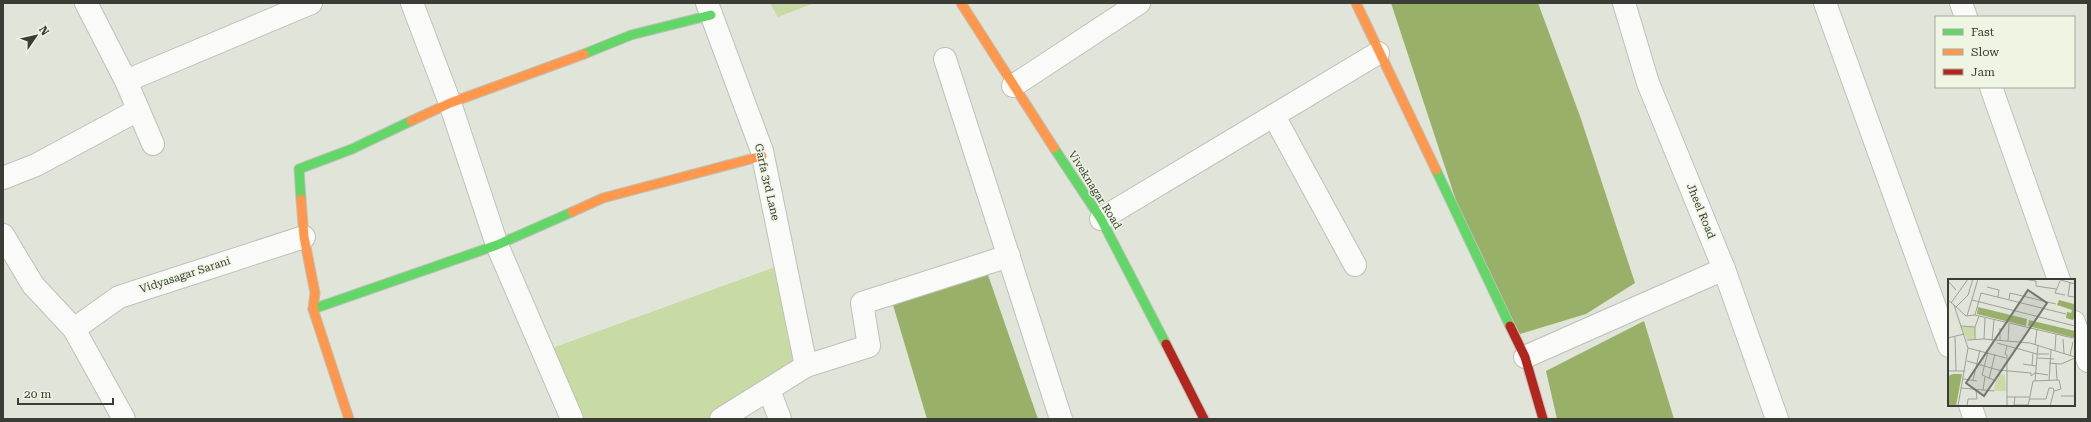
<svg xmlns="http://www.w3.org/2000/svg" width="2091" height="422" font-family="'Roboto Serif',serif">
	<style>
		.green { fill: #c8dba4 }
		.water { fill: #99b069 }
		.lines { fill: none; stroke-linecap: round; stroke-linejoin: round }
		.street-casing { stroke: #bec1ba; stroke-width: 24 }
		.fast-casing { stroke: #bec1ba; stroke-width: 11 }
		.slow-casing { stroke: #bec1ba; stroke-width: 11 }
		.jam-casing { stroke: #bec1ba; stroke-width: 11 }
		.street { stroke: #fafbf9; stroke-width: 22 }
		.fast { stroke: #63d668; stroke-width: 9 }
		.slow { stroke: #ff974d; stroke-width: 9 }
		.jam { stroke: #b3261e; stroke-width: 9 }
		.labels { text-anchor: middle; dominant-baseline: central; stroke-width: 3; stroke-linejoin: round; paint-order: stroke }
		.street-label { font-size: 11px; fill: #3a3d36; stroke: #eef5e2 }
		.inset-road { fill: none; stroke: #9ea198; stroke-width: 1 }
		.view { fill: #74776f; fill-opacity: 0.15; stroke: #74776f; stroke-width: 2 }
		.inset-edge { fill: none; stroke: #3a3d36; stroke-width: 2 }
	</style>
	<rect width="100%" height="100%" fill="#e0e4d9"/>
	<!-- green -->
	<g class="green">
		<polygon points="770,3 814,3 778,17"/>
		<polygon points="778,266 799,361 708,419 576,419 544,351"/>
	</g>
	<!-- water -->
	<g class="water">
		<polygon points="1391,3 1538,3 1580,116 1635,283 1586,314 1520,334 1468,237"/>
		<polygon points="988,275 1038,419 927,419 893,305"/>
		<polygon points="1644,321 1674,419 1557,419 1546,371"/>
	</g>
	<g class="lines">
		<!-- street casing -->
		<g class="street-casing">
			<g id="street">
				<polyline points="86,3 126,81 153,144"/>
				<polyline points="412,3 450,103 497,245 572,419"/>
				<polyline points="707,3 762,151 806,366"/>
				<polyline points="1624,3 1648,83 1724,269 1777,419"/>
				<polyline points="1825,3 1949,346"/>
				<polyline points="1961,3 1966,17"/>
				<polyline points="945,59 1061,419"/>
				<polyline points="126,81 311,3"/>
				<polyline points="1013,86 1139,3"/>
				<polyline points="1991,87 2059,280"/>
				<polyline points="1274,116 1355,265"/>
				<polyline points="3,178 36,165 138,110"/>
				<polyline points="1101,219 1378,53"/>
				<polyline points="3,235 33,285 74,329 124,419"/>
				<polyline points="2074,322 2088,361"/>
				<polyline points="74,329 119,297 304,237"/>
				<polyline points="1525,357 1724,269"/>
				<polyline points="769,390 780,419"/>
				<polyline points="1970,405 1975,419"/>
				<polyline points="721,419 806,366 869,346 862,303 1009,256"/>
			</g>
		</g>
		<!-- fast casing -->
		<g class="fast-casing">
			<g id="fast">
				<polyline points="584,54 631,35 711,15"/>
				<polyline points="1054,148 1101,219 1166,344"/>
				<polyline points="1436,170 1510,326"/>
				<polyline points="301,199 299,169 352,149 411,121"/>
				<polyline points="313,309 497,245 572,212"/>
			</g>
		</g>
		<!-- slow casing -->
		<g class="slow-casing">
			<g id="slow">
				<polyline points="961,3 1054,148"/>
				<polyline points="1356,3 1436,170"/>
				<polyline points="411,121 450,103 584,54"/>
				<polyline points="301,199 304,237 315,293 313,309 349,419"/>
				<polyline points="572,212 603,198 762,156"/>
			</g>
		</g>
		<!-- jam casing -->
		<g class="jam-casing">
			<g id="jam">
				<polyline points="1510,326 1525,357 1543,419"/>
				<polyline points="1166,344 1204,419"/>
			</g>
		</g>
		<!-- street -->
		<use href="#street" class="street"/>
		<!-- fast -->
		<use href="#fast" class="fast"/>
		<!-- slow -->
		<use href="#slow" class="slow"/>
		<!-- jam -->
		<use href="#jam" class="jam"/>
	</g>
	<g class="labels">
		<!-- street labels -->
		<g class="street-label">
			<text transform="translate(767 182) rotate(77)">Garfa 3rd Lane</text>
			<text transform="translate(1095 190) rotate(58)">Viveknagar Road</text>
			<text transform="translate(1701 211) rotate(68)">Jheel Road</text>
			<text transform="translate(185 275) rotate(-18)">Vidyasagar Sarani</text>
		</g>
	</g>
	<!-- overview -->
	<g transform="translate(1948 279)">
		<rect width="127" height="127" fill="#e0e4d9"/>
		<path d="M 13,48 L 27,48 L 27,60 L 19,60 ZM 51,95 L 57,96 L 58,112 L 45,112 Z" fill="#c8dba4"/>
		<path d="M 111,21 L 126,25 L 127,38 L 125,41 L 118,39 L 119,33 L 123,34 L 124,31 L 109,26 ZM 30,28 L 79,40 L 78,47 L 29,35 ZM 81,41 L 127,52 L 127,59 L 80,47 ZM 5,95 L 14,95 L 8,127 L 3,127 L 0,126 L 0,97 Z" fill="#99b069"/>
		<path class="inset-road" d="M 75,0 L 88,2 L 88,7 L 108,10M 109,0 L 127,5M 0,2 L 8,11M 112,2 L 107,14 L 117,16M 122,4 L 120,17 L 126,18M 39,8 L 51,11 L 50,18M 61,20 L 62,14 L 108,25M 0,21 L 6,26 L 20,69 L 10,127M 24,21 L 127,47M 3,24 L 20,0M 6,26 L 18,37 L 27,36 L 125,59M 8,28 L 20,16 L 25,0M 27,36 L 33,14 L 118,35M 19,37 L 30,0M 13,47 L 27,48M 7,58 L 8,92M 0,59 L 16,55M 27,60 L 27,48 L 31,37M 36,60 L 37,39M 115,60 L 116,74M 19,61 L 36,60 L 82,64 L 127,78M 44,62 L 46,41M 52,62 L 52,49M 60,62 L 61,45M 49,64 L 89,75 L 101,75M 87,66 L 89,50M 20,69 L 58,79M 107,71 L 108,55M 40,73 L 34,96 L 48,102M 122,76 L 125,63M 89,79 L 106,80M 19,82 L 50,91 L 83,94 L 83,97 L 87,94 L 100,96M 101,84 L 113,85 L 127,79M 75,85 L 88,87M 108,85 L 109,101M 84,86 L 85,74M 0,92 L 17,92M 15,100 L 29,102M 41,100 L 47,75M 25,101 L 32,71M 87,102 L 90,66M 101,102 L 103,70M 13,109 L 46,112M 35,111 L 37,98M 113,117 L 126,117M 59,118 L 81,118M 67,118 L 66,126 L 80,126M 19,127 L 20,120 L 29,120 L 28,111M 59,127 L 59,76 L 57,75 L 59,67M 80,127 L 85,102 L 111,101 L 113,110 L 106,112 L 105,109 L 101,109 L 98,120 L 81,120M 102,127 L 106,112"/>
		<path class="view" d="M 80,11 L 99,24 L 36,117 L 18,104 Z"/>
		<rect width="127" height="127" class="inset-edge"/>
	</g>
	<!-- border -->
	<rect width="2091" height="422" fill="none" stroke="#3a3d36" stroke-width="8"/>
	<!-- legend -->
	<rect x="1935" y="16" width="140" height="72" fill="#eef5e2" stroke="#a6ab9d"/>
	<rect x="1943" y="29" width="20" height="6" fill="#63d668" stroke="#a6ab9d"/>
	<text x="1971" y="36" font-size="12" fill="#3a3d36">Fast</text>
	<rect x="1943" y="49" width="20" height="6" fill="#ff974d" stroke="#a6ab9d"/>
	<text x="1971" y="56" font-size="12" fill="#3a3d36">Slow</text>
	<rect x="1943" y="69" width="20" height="6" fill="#b3261e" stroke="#a6ab9d"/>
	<text x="1971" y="76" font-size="12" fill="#3a3d36">Jam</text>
	<!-- north arrow -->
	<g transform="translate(36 36) rotate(56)" stroke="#eef5e2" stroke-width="3" paint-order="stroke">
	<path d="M0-3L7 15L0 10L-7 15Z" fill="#3a3d36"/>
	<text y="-6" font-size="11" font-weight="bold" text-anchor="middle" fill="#3a3d36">N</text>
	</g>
	<!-- scale -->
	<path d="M18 398v6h95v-6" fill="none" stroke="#3a3d36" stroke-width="2"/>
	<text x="24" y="398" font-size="12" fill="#3a3d36" stroke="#eef5e2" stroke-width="3" paint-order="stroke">20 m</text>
</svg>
